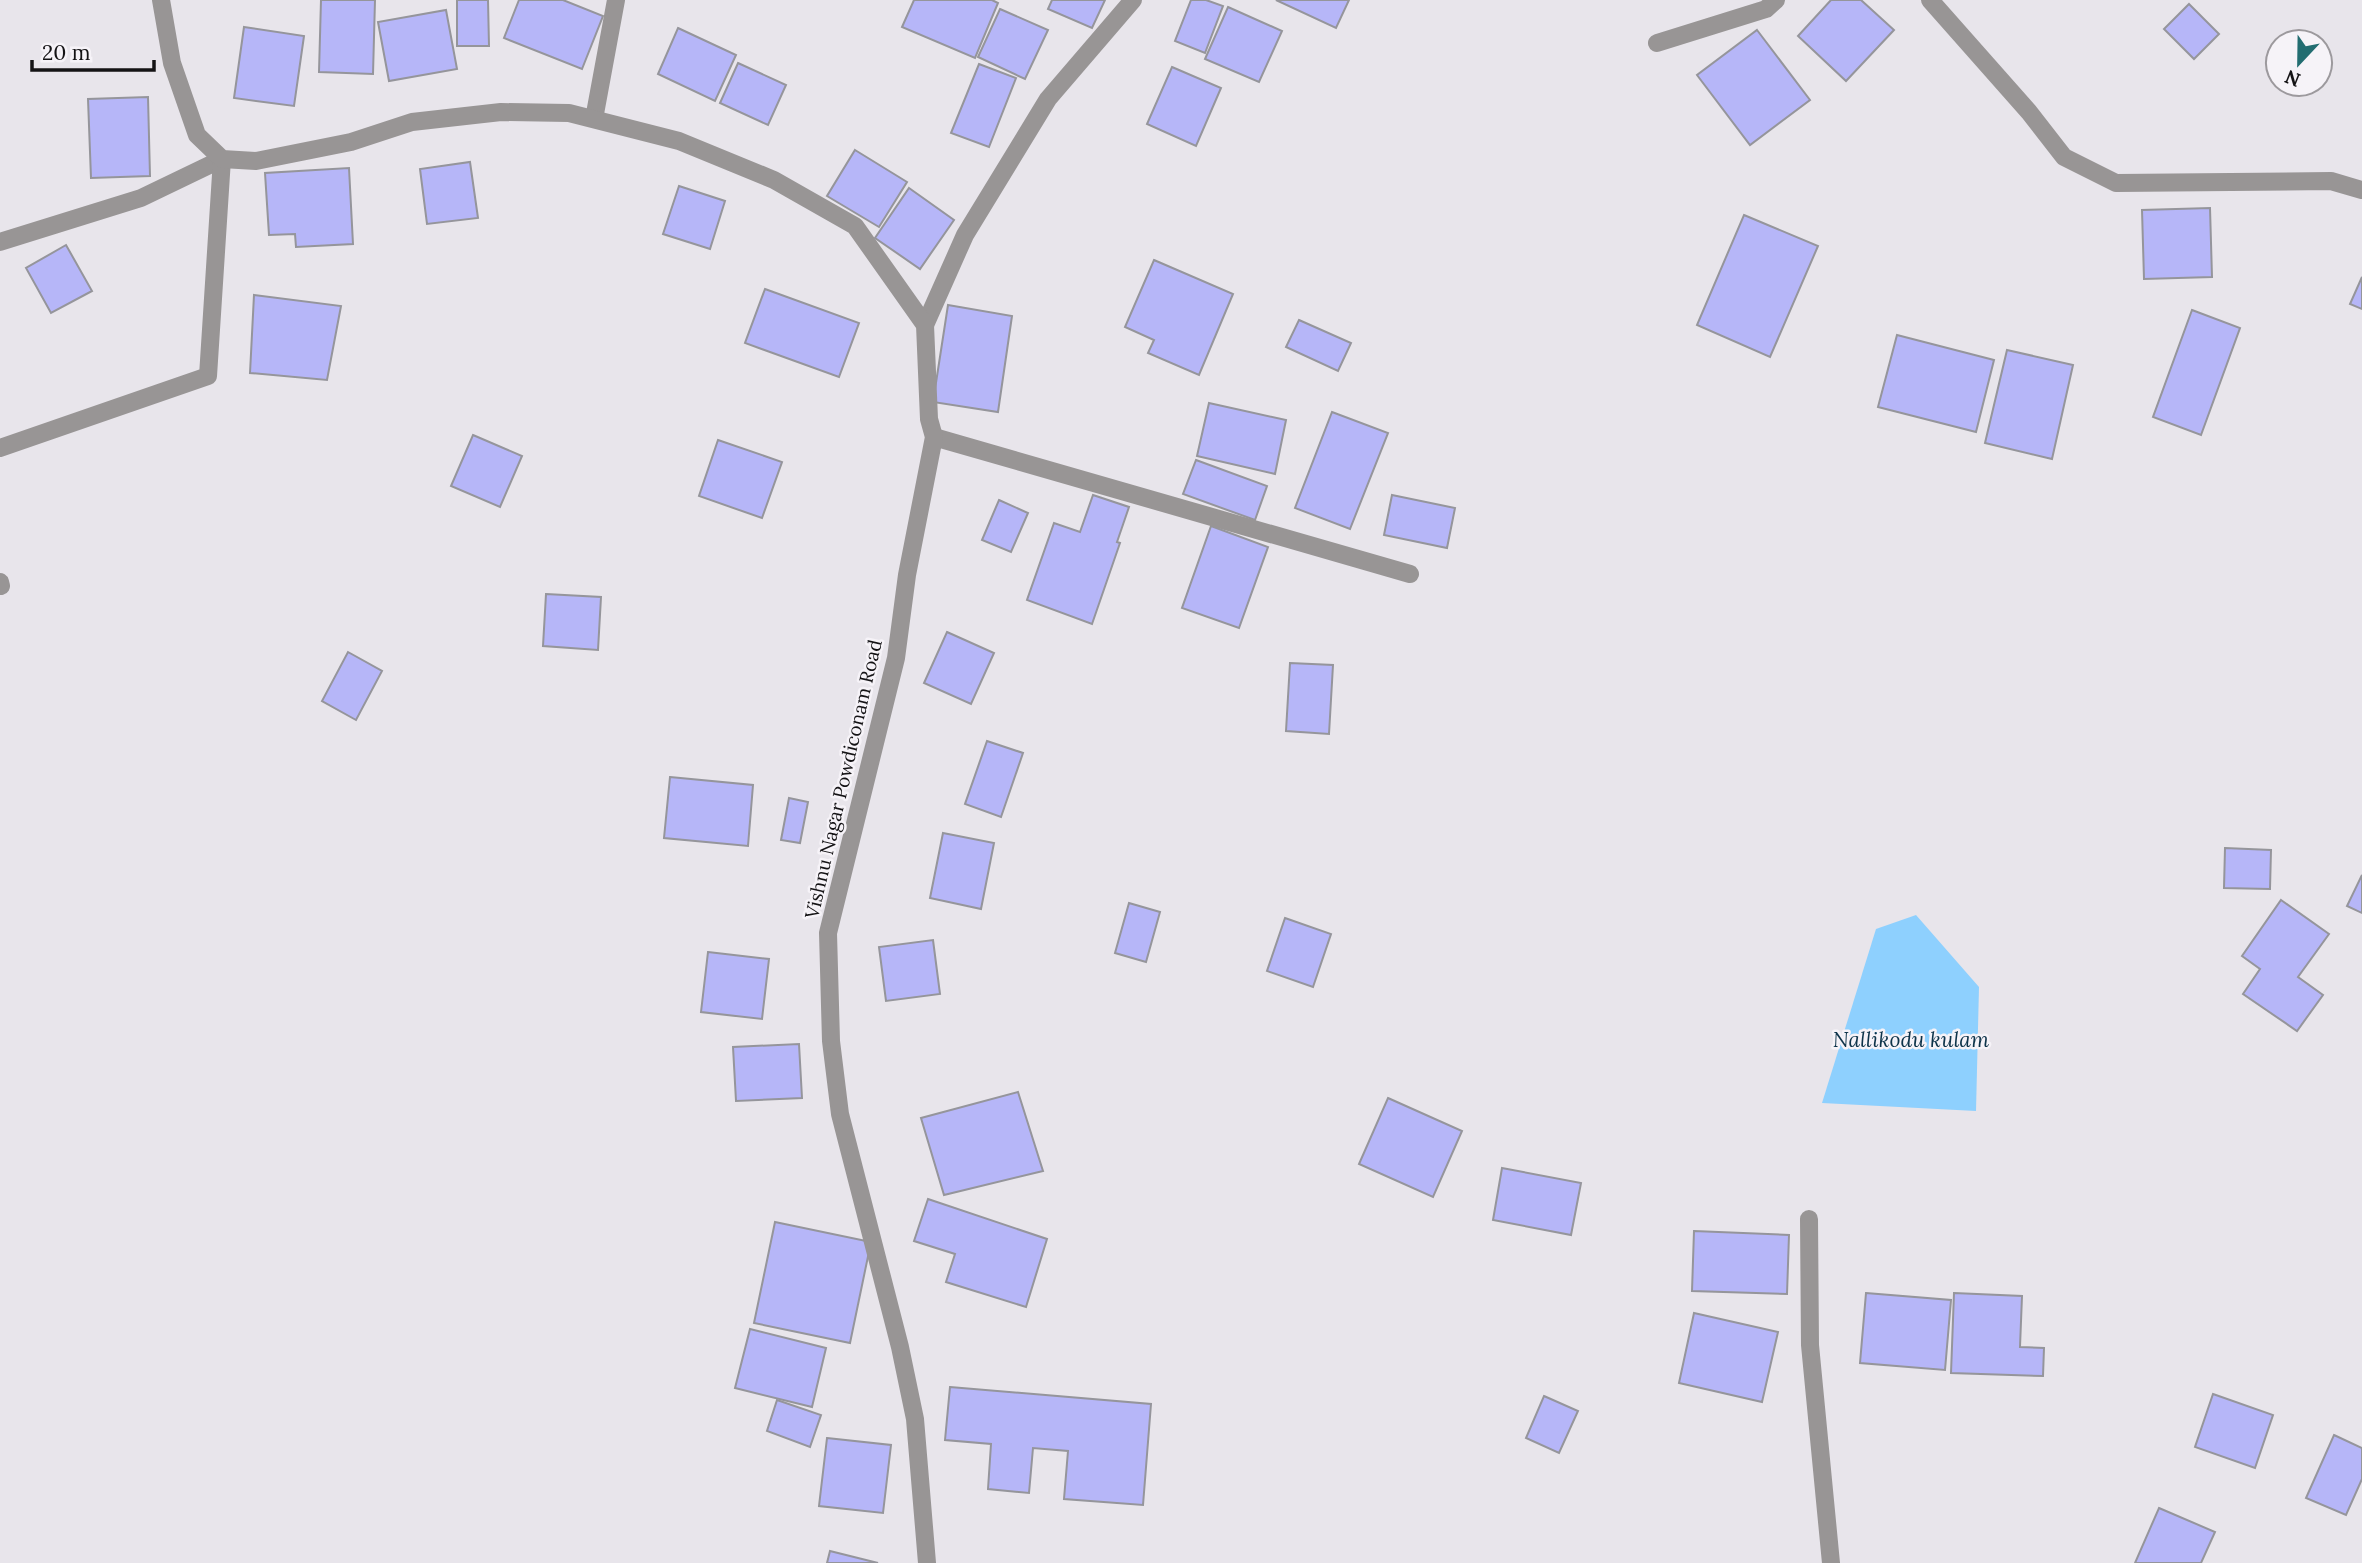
<svg xmlns="http://www.w3.org/2000/svg" width="2362" height="1563" font-family="Lora,serif">
	<style>
		.water { fill: #8ed0fe }
		.building { fill: #b6b6f8; stroke: #95959b; stroke-width: 2 }
		.lines { fill: none; stroke-linecap: round; stroke-linejoin: round }
		.service { stroke: #989595; stroke-width: 18 }
		.minor { stroke: #989595; stroke-width: 18 }
		.tertiary { stroke: #989595; stroke-width: 18 }
		.labels { text-anchor: middle; dominant-baseline: central; stroke-width: 5; stroke-linejoin: round; paint-order: stroke }
		.street-label { font-size: 19px; fill: #141315; stroke: #f6f3f8 }
		.water-label { font-size: 21px; font-style: italic; fill: #0d334a; stroke: #f6f3f8 }
	</style>
	<rect width="100%" height="100%" fill="#e8e5eb"/>
	<!-- water -->
	<polygon class="water" points="1916,915 1979,987 1976,1111 1822,1103 1876,929"/>
	<!-- building -->
	<g class="building">
		<polygon points="321,0 375,0 373,74 319,72"/>
		<polygon points="457,0 488,0 489,46 457,46"/>
		<polygon points="519,0 563,0 603,16 582,69 504,38"/>
		<polygon points="914,0 992,0 998,3 975,58 902,27"/>
		<polygon points="1052,0 1105,0 1092,28 1048,9"/>
		<polygon points="1191,0 1206,0 1223,6 1205,53 1175,41"/>
		<polygon points="1276,0 1349,0 1336,28"/>
		<polygon points="1831,0 1861,0 1894,30 1846,81 1798,36"/>
		<polygon points="2189,4 2219,34 2194,59 2164,29"/>
		<polygon points="1228,7 1282,31 1259,82 1205,59"/>
		<polygon points="1000,9 1048,30 1025,79 978,57"/>
		<polygon points="446,10 457,69 389,81 378,22"/>
		<polygon points="244,27 304,36 294,106 234,98"/>
		<polygon points="678,28 736,55 715,101 658,74"/>
		<polygon points="1757,30 1810,100 1750,145 1697,75"/>
		<polygon points="738,63 786,85 768,125 720,103"/>
		<polygon points="979,64 1016,78 989,147 951,133"/>
		<polygon points="1172,67 1221,88 1196,146 1147,124"/>
		<polygon points="148,97 150,176 91,178 88,99"/>
		<polygon points="855,150 907,182 879,227 827,196"/>
		<polygon points="470,162 478,218 427,224 420,169"/>
		<polygon points="349,168 353,244 296,247 295,234 269,235 265,173"/>
		<polygon points="679,186 725,201 710,249 663,234"/>
		<polygon points="909,188 954,220 920,269 875,238"/>
		<polygon points="2210,208 2212,277 2144,279 2142,210"/>
		<polygon points="1744,215 1818,246 1770,357 1697,325"/>
		<polygon points="66,245 92,291 51,313 26,268"/>
		<polygon points="1154,260 1233,294 1199,375 1148,353 1154,340 1125,327"/>
		<polygon points="2362,277 2362,309 2350,304"/>
		<polygon points="765,289 859,323 839,377 745,343"/>
		<polygon points="254,295 341,306 327,380 250,373"/>
		<polygon points="948,305 1012,316 998,412 933,402"/>
		<polygon points="2192,310 2240,328 2201,435 2153,417"/>
		<polygon points="1299,320 1351,343 1338,371 1286,347"/>
		<polygon points="1897,335 1994,360 1976,432 1878,407"/>
		<polygon points="2007,350 2073,365 2052,459 1985,443"/>
		<polygon points="1209,403 1286,420 1275,474 1197,456"/>
		<polygon points="1332,412 1388,433 1350,529 1295,508"/>
		<polygon points="473,435 522,456 500,507 451,486"/>
		<polygon points="718,440 782,462 762,518 699,496"/>
		<polygon points="1196,460 1267,486 1255,520 1183,494"/>
		<polygon points="1093,495 1129,507 1117,542 1120,543 1092,624 1027,600 1054,523 1080,532"/>
		<polygon points="1392,495 1455,508 1447,548 1384,535"/>
		<polygon points="999,500 1028,513 1011,552 982,540"/>
		<polygon points="1211,526 1268,547 1239,628 1182,608"/>
		<polygon points="546,594 601,597 598,650 543,646"/>
		<polygon points="947,632 994,653 971,704 924,683"/>
		<polygon points="348,652 382,671 356,720 322,701"/>
		<polygon points="1290,663 1333,665 1329,734 1286,731"/>
		<polygon points="987,741 1023,753 1001,817 965,804"/>
		<polygon points="670,777 753,785 748,846 664,838"/>
		<polygon points="789,798 808,802 800,843 781,840"/>
		<polygon points="943,833 994,843 981,909 930,898"/>
		<polygon points="2225,848 2271,850 2270,889 2224,888"/>
		<polygon points="2362,875 2362,913 2347,906"/>
		<polygon points="2281,900 2329,934 2298,977 2323,995 2297,1031 2243,994 2260,969 2242,956"/>
		<polygon points="1129,903 1160,912 1146,962 1115,953"/>
		<polygon points="1285,918 1331,934 1313,987 1267,971"/>
		<polygon points="933,940 940,994 886,1001 879,947"/>
		<polygon points="708,952 769,959 762,1019 701,1012"/>
		<polygon points="799,1044 802,1098 736,1101 733,1047"/>
		<polygon points="1018,1092 1043,1171 944,1195 921,1118"/>
		<polygon points="1388,1098 1462,1131 1433,1197 1359,1164"/>
		<polygon points="1502,1168 1581,1183 1571,1235 1493,1220"/>
		<polygon points="928,1199 1047,1239 1026,1307 946,1282 955,1254 914,1241"/>
		<polygon points="775,1222 871,1242 850,1343 754,1323"/>
		<polygon points="1694,1231 1789,1235 1787,1294 1692,1291"/>
		<polygon points="1866,1293 1951,1300 1945,1370 1860,1363"/>
		<polygon points="1954,1293 2022,1296 2020,1347 2044,1348 2043,1376 1951,1373"/>
		<polygon points="1694,1313 1778,1332 1762,1402 1679,1383"/>
		<polygon points="750,1329 826,1348 812,1407 735,1388"/>
		<polygon points="950,1387 1151,1404 1143,1505 1064,1499 1068,1451 1033,1448 1029,1493 988,1489 991,1444 945,1440"/>
		<polygon points="2213,1394 2273,1415 2255,1468 2195,1447"/>
		<polygon points="1544,1396 1578,1411 1559,1453 1526,1438"/>
		<polygon points="777,1400 821,1415 810,1447 767,1431"/>
		<polygon points="2334,1435 2362,1448 2362,1479 2346,1515 2306,1498"/>
		<polygon points="827,1438 891,1445 883,1513 819,1506"/>
		<polygon points="2159,1508 2215,1532 2201,1563 2135,1563"/>
		<polygon points="830,1551 878,1563 827,1563"/>
	</g>
	<g class="lines">
		<!-- service -->
		<g class="service">
			<polyline points="0,242 141,198 222,159"/>
			<polyline points="0,582 1,586"/>
		</g>
		<!-- minor -->
		<g class="minor">
			<polyline points="1930,0 2029,112 2064,157 2116,183 2331,181 2362,190"/>
			<polyline points="1657,43 1766,9 1776,0"/>
			<polyline points="594,119 616,0"/>
			<polyline points="925,325 965,235 1048,99 1133,0"/>
			<polyline points="934,437 1410,574"/>
			<polyline points="0,448 208,376 222,159"/>
			<polyline points="1809,1219 1810,1345 1831,1563"/>
		</g>
		<!-- tertiary -->
		<polyline class="tertiary" points="161,0 172,63 197,135 222,159 256,161 351,142 412,122 501,112 569,113 679,141 774,180 855,226 925,325 929,419 934,437 907,575 896,658 828,933 831,1041 840,1114 900,1347 915,1419 927,1563"/>
	</g>
	<g class="labels">
		<!-- street labels -->
		<g class="street-label">
			<text transform="translate(843 779) rotate(-77)">Vishnu Nagar Powdiconam Road</text>
		</g>
		<!-- water labels -->
		<g class="water-label">
			<text x="1911" y="1039">Nallikodu kulam</text>
		</g>
	</g>
	<!-- north arrow -->
	<g transform="translate(2299 63) rotate(202)"><circle r="33" fill="#f6f3f8" stroke="#9c999d" stroke-width="2"/>
	<path d="M0-5L12 26L0 18L-12 26Z" fill="#226d71"/>
	<text y="-10" font-size="19" font-weight="bold" text-anchor="middle" fill="#141315">N</text>
	</g>
	<!-- scale -->
	<path d="M32 60v10h122v-10" fill="none" stroke="#141315" stroke-width="3.5"/>
	<text x="42" y="60" font-size="21" fill="#141315" stroke="#f6f3f8" stroke-width="5" paint-order="stroke">20 m</text>
</svg>
